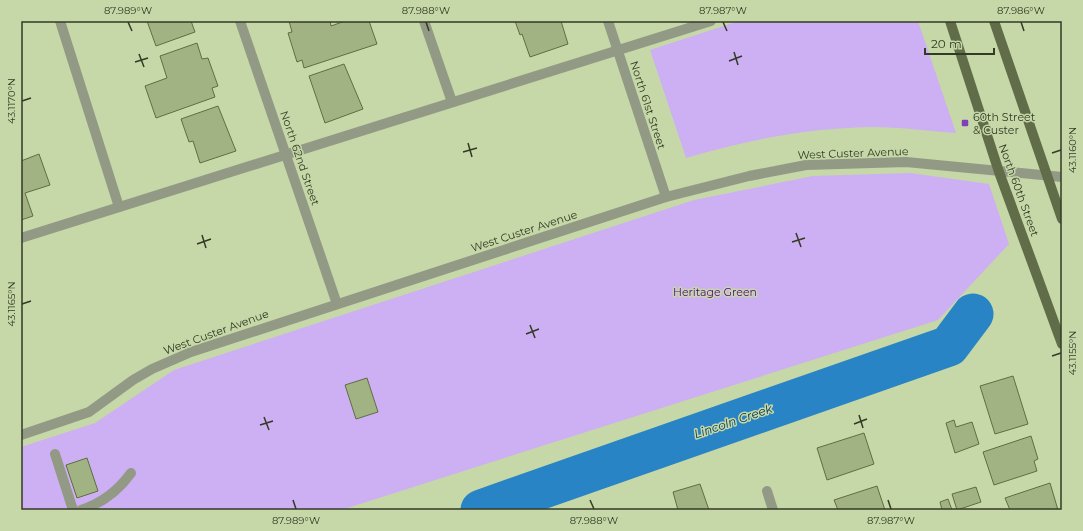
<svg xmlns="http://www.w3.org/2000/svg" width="1083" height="531" font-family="Montserrat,sans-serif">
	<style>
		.green { fill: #cdaff3 }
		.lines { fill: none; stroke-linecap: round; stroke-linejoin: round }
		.river { stroke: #2884c5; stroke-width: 41 }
		.building { fill: #a1b383; stroke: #5f6e42 }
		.minor { stroke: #929a86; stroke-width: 10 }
		.major { stroke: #606d48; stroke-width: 10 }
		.ticks { fill: none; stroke: #333a27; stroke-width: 1.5 }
		.poi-dot { fill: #7e41b7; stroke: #c6d8a7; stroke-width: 1.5 }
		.labels { text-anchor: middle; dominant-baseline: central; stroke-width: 3; stroke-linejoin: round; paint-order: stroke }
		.street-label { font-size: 11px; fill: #333a27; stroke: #c6d8a7 }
		.poi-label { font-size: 11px; fill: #333a27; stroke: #c6d8a7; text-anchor: start }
		.park-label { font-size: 11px; fill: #57008e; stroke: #c6d8a7 }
		.water-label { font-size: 12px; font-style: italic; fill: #003253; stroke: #c6d8a7 }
		.neatline { fill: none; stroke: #333a27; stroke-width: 1.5 }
		.ticks-label { font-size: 10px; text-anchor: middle; fill: #333a27 }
	</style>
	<rect width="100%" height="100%" fill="#c6d8a7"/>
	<!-- green -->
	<g class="green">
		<path d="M 739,21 L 918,21 L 956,133 C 928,131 900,127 871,127 C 808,128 747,140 686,158 L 650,50 Z"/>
		<polygon points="910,173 989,184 1009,244 938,320 341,510 21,510 21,447 95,423 174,370 694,200 813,176"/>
	</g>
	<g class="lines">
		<!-- river -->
		<polyline class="river" points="481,510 949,346 973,314"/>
	</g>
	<!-- building -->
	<g class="building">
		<polygon points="147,21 191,21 195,32 156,46"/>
		<polygon points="289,21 330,21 331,26 345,21 369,21 377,44 304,68 302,60 297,62 288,33 292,32"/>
		<polygon points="515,21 561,21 568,44 530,57 522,34 520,35"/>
		<polygon points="197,43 202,59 208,58 218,86 212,88 215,97 156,118 145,86 167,78 160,56"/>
		<polygon points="344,64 363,109 325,123 309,76"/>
		<polygon points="218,106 236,151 200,163 193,141 189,142 181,119"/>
		<polygon points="39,154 50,185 25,193 33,216 21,220 21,161"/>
		<polygon points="1013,376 1028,424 995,434 980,386"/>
		<polygon points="367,378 378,412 356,419 345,385"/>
		<polygon points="954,420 956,427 972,422 979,444 955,453 946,423"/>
		<polygon points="864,433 874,464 827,480 817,448"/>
		<polygon points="1031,436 1038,459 1034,461 1037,471 994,485 983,452"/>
		<polygon points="87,458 98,491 77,498 66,465"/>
		<polygon points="1050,483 1058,510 1010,510 1005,498"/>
		<polygon points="700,484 709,510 678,510 673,492"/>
		<polygon points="877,486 885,510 838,510 834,500"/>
		<polygon points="976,487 981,502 957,510 952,494"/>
		<polygon points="948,499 952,510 942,510 940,502"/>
	</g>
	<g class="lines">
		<!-- minor -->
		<g class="minor">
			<polyline points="60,21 119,207"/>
			<polyline points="240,21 337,304"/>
			<polyline points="424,21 452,102"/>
			<polyline points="608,21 666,197"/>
			<polyline points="21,238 711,21"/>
			<polyline points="21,435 89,412 133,380 152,369 191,352 666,197 749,176 806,165 906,162 1062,177"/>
			<polyline points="55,454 73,510"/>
			<polyline points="767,491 773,510"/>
			<path d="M 81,510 C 103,503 118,491 131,473"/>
		</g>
		<!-- major -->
		<g class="major">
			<polyline points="950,21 999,172 1062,344"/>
			<polyline points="994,21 1062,219"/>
		</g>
	</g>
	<!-- ticks -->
	<path class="ticks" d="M 128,22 L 132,31M 426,22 L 429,31M 723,22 L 727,31M 1021,22 L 1024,31M 734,52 L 738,65M 139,54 L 144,67M 729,61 L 742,56M 135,62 L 148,58M 22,101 L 31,98M 468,143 L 472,157M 463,152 L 477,148M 1052,153 L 1061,150M 796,233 L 801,247M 202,235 L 206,248M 792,242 L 805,238M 197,244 L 211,239M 22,304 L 31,301M 530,325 L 535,338M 526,334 L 539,329M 1052,356 L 1061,353M 859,415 L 863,428M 264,417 L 269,430M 854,424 L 867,419M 260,425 L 273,421M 293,500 L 296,509M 590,500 L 594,509M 888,500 L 891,509"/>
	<!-- markers -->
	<rect class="poi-dot" x="961" y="119" width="8" height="8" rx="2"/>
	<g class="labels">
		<!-- street labels -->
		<g class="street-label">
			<text transform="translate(648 105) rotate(72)">North 61st Street</text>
			<text transform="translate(853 153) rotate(-2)">West Custer Avenue</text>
			<text transform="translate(300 158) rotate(71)">North 62nd Street</text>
			<text transform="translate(1019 190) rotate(70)">North 60th Street</text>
			<text transform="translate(524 231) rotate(-18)">West Custer Avenue</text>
			<text transform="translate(216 332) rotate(-20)">West Custer Avenue</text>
		</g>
		<!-- poi labels -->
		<g class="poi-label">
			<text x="973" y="117">60th Street<tspan x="973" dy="13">&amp; Custer</tspan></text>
		</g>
		<!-- park labels -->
		<g class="park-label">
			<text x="715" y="292">Heritage Green</text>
		</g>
		<!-- water labels -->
		<g class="water-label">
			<text transform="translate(733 421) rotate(-19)">Lincoln Creek</text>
		</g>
	</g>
	<!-- border -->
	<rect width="1083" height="531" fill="none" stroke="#c6d8a7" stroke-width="44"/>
	<!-- scale -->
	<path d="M925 48v6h69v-6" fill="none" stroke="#333a27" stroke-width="2"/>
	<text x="931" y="48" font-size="12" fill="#333a27" stroke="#c6d8a7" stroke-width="3" paint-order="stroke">20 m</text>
	<rect x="22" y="22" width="1039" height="487" class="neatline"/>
	<g class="ticks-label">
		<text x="128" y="14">87.989°W</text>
		<text x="426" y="14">87.988°W</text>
		<text x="723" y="14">87.987°W</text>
		<text x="1021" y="14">87.986°W</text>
		<text transform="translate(11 101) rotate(-90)" y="4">43.1170°N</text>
		<text transform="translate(1072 150) rotate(-90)" y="4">43.1160°N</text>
		<text transform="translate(11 304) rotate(-90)" y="4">43.1165°N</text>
		<text transform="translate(1072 353) rotate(-90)" y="4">43.1155°N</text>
		<text x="296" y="524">87.989°W</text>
		<text x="594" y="524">87.988°W</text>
		<text x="891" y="524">87.987°W</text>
	</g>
</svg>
